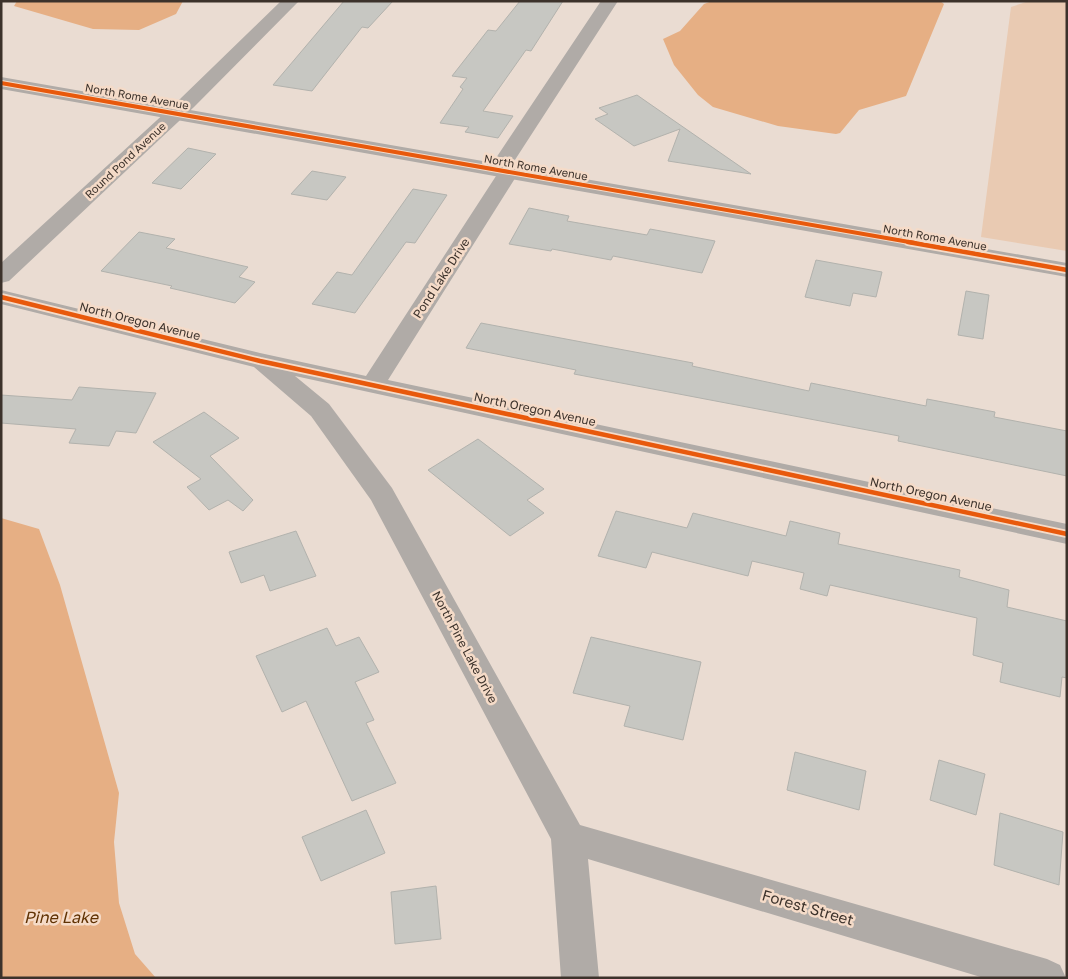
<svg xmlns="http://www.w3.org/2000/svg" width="1068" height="979" font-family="'Golos Text',sans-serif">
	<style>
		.green { fill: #e9cab2 }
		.water { fill: #e6af84 }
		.building { fill: #c7c7c2; stroke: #b2b2ad }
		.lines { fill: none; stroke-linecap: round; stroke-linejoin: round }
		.minor { fill: #b0aba7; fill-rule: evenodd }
		.tertiary { fill: #b0aba7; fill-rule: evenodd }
		.cycleway-far1-casing { stroke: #f5dbc8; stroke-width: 6 }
		.cycleway-casing { stroke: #f5dbc8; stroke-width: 8 }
		.cycleway-far1 { stroke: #e8590c; stroke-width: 4 }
		.cycleway { stroke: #e8590c; stroke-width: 4.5 }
		.labels { text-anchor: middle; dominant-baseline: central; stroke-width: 5; stroke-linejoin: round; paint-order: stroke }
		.far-street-label { font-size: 11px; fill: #3c322b; stroke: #f5dbc8 }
		.street-label { font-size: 12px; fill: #3c322b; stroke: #f5dbc8 }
		.near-street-label { font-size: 15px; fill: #3c322b; stroke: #f5dbc8 }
		.near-water-label { font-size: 16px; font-style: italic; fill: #603203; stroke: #f5dbc8 }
	</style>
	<rect width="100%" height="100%" fill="#eadcd2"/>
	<!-- green -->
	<polygon class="green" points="1029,1 1067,1 1067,251 981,237 1011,7"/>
	<!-- water -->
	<g class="water">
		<polygon points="17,1 183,1 176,14 139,30 93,29 14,6"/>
		<polygon points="712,1 940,1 944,4 906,96 859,110 840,133 836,134 778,126 713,107 698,95 674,65 663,39 680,31 704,4"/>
		<polygon points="1,518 39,529 60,585 119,793 114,842 119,903 135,954 156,978 1,978"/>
	</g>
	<!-- building -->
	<g class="building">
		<polygon points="344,1 393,1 368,28 362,27 312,91 273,85"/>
		<polygon points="520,1 563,1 531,51 526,50 483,111 513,116 498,138 465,132 469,127 440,123 463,89 460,87 467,78 452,76 488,30 496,31"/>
		<polygon points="637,95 647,102 751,174 668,161 680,129 634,146 595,119 608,114 599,108"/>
		<polygon points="188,148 216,154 181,189 152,183"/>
		<polygon points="312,171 346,177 327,200 291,194"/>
		<polygon points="413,189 447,195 415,243 406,242 355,313 312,304 337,272 352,275"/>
		<polygon points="529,208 569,216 567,221 647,235 650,229 715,241 702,273 613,256 611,260 552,249 551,251 509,244"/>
		<polygon points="139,232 175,239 166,248 248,267 239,277 255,282 235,303 170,288 172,286 101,271"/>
		<polygon points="816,260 882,272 876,297 853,293 850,306 805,297"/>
		<polygon points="966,291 989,295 983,339 958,335"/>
		<polygon points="481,323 693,363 692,366 809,391 811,383 926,406 927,399 995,412 994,417 1067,431 1067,476 898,441 899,436 574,374 576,370 466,348"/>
		<polygon points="79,387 156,393 136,433 116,431 109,446 69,443 76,429 1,423 1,395 72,400"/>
		<polygon points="204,412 239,438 210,456 253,500 243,511 228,500 209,510 187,487 201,479 153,442"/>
		<polygon points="478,439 544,489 527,500 544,513 510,536 428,470"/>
		<polygon points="616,511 687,528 693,513 786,536 790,521 840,533 838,544 960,570 959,577 1009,590 1007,607 1067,621 1067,678 1062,677 1060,697 1000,682 1003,663 973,655 977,618 830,585 827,596 800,589 804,573 752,561 748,576 652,552 646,568 598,556"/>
		<polygon points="296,531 316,576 270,591 264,575 241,583 229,552"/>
		<polygon points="327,628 336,646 359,637 379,672 355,682 374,720 366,723 396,783 352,801 306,701 282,712 256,656"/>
		<polygon points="591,637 701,662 683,740 624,726 630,706 573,693"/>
		<polygon points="795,752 866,771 859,810 787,790"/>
		<polygon points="939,760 985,774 976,815 930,800"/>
		<polygon points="366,810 385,853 321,881 302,837"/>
		<polygon points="1000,813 1063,832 1059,885 994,865"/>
		<polygon points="436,886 441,939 395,944 391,892"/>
	</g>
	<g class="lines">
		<!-- minor -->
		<g class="minor">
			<polygon points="281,1 299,1 194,107 9,281 1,283 1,263 180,99"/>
			<polygon points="601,1 618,1 511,166 516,168 519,172 388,380 1067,524 1067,544 295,376 329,404 392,488 580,825 1047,959 1060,965 1066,978 984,978 588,859 599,978 561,978 551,839 371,500 311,416 254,367 1,304 1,290 260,353 366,376 496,176 491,174 488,170"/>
		</g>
		<!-- tertiary -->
		<polygon class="tertiary" points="1,77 1067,263 1067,277 1,89"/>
		<!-- cycleway-far1 casing -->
		<g class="cycleway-far1-casing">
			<polyline id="cycleway-far1" points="1,83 915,243"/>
		</g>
		<!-- cycleway casing -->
		<g class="cycleway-casing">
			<g id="cycleway">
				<polyline points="908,242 1067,270"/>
				<polyline points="1,297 260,361 1067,534"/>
			</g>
		</g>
		<!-- cycleway-far1 -->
		<use href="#cycleway-far1" class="cycleway-far1"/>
		<!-- cycleway -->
		<use href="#cycleway" class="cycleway"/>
	</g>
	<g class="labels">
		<!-- far-street labels -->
		<g class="far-street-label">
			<text transform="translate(137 96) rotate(10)">North Rome Avenue</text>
			<text transform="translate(125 160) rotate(-43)">Round Pond Avenue</text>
			<text transform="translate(536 167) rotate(10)">North Rome Avenue</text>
			<text transform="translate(935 237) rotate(10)">North Rome Avenue</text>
		</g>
		<!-- street labels -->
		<g class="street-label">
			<text transform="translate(441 278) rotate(-57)">Pond Lake Drive</text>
			<text transform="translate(140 321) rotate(14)">North Oregon Avenue</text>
			<text transform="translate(535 409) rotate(12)">North Oregon Avenue</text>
			<text transform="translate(931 494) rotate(12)">North Oregon Avenue</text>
			<text transform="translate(465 647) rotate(62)">North Pine Lake Drive</text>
		</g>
		<!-- near-street labels -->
		<g class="near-street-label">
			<text transform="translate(808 907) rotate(16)">Forest Street</text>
		</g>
		<!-- near-water labels -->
		<g class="near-water-label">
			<text x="61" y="917">Pine Lake</text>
		</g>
	</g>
	<!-- border -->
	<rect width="1068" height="979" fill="none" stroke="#3c322b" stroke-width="5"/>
</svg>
